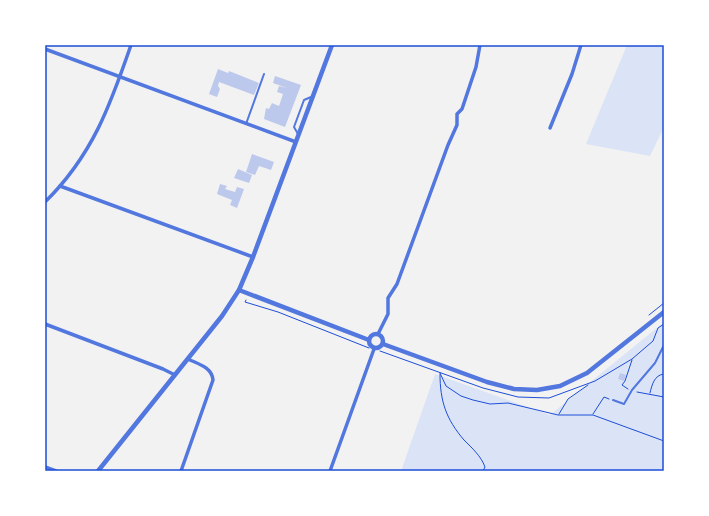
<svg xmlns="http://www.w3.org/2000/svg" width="709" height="516" font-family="Jost,sans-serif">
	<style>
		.green { fill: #dbe4f7 }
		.building { fill: #bdc9ec }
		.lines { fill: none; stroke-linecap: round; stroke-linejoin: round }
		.path { stroke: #1d4ed8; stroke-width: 1 }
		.service { stroke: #5277de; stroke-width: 2 }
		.minor { stroke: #5277de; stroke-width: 3.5 }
		.tertiary { stroke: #5277de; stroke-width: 4.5 }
		.neatline { fill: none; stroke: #1d4ed8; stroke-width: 1.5 }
	</style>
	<rect width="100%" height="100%" fill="#f2f2f2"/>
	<!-- green -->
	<g class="green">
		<polygon points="627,45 664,45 664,127 650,156 586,144"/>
		<polygon points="664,322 664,471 401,471 435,374 550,415"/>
	</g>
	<!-- building -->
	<g class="building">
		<polygon points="218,69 228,73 229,71 259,83 254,95 219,82 218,86 220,89 217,97 209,94"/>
		<polygon points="275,76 301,85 285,127 264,119 266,108 269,109 272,103 279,106 283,94 277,92 279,86 287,88 273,83"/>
		<polygon points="252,154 274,162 271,170 259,166 255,175 246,172"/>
		<polygon points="238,169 252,175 249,183 234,178"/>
		<polygon points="220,184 227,186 225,189 235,192 237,187 244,189 237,208 230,205 232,200 217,194"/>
		<polygon points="620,373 626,375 624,381 618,379"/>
	</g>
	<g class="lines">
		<!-- path -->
		<g class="path">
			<polyline points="246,300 245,302 278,312 369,348"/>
			<polyline points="649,315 664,303"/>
			<polyline points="380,351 483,388 518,397 549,398 595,381 632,359 653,341 658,328 664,324"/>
			<polyline points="440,373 446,386 461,396 473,400 490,404 508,403 558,415 593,415 664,441"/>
			<path d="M 440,374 C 440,401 446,419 464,440 C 472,448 481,456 485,467 L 483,471"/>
			<polyline points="628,389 622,385 625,381 632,360"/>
			<polyline points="637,392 664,397"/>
			<path d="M 650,393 C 652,385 654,375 664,374"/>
			<polyline points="559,414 568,399 588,385"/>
			<polyline points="593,414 604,397 609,399"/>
		</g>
		<!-- service -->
		<g class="service">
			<polyline points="246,124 264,74"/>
			<polyline points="298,134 294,127 304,100 311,97"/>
			<polyline points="613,400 624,404 632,390 655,363 664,345"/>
		</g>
		<!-- minor -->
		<g class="minor">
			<polyline points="45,49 296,142"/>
			<polyline points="550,128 572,74 581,45"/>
			<polyline points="60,186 253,257"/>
			<path d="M 45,202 C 92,156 110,106 131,45"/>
			<polyline points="45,324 163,369 175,375"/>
			<polyline points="378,334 388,314 388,298 397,284 448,145 457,125 457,114 462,109 476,67 480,45"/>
			<polyline points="45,467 56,471"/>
			<path d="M 181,471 L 213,380 C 212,367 198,364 188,359"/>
			<polyline points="330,471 374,349"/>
		</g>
		<!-- tertiary -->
		<g class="tertiary">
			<polyline points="239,290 369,340"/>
			<circle cx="376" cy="341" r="7"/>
			<polyline points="383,344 487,382 514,389 537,390 560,386 587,373 664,312"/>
			<polyline points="98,471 222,316 239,290 253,257 332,45"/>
		</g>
	</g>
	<!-- border -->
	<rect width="709" height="516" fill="none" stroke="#ffffff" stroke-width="92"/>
	<rect x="46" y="46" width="617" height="424" class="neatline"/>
</svg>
